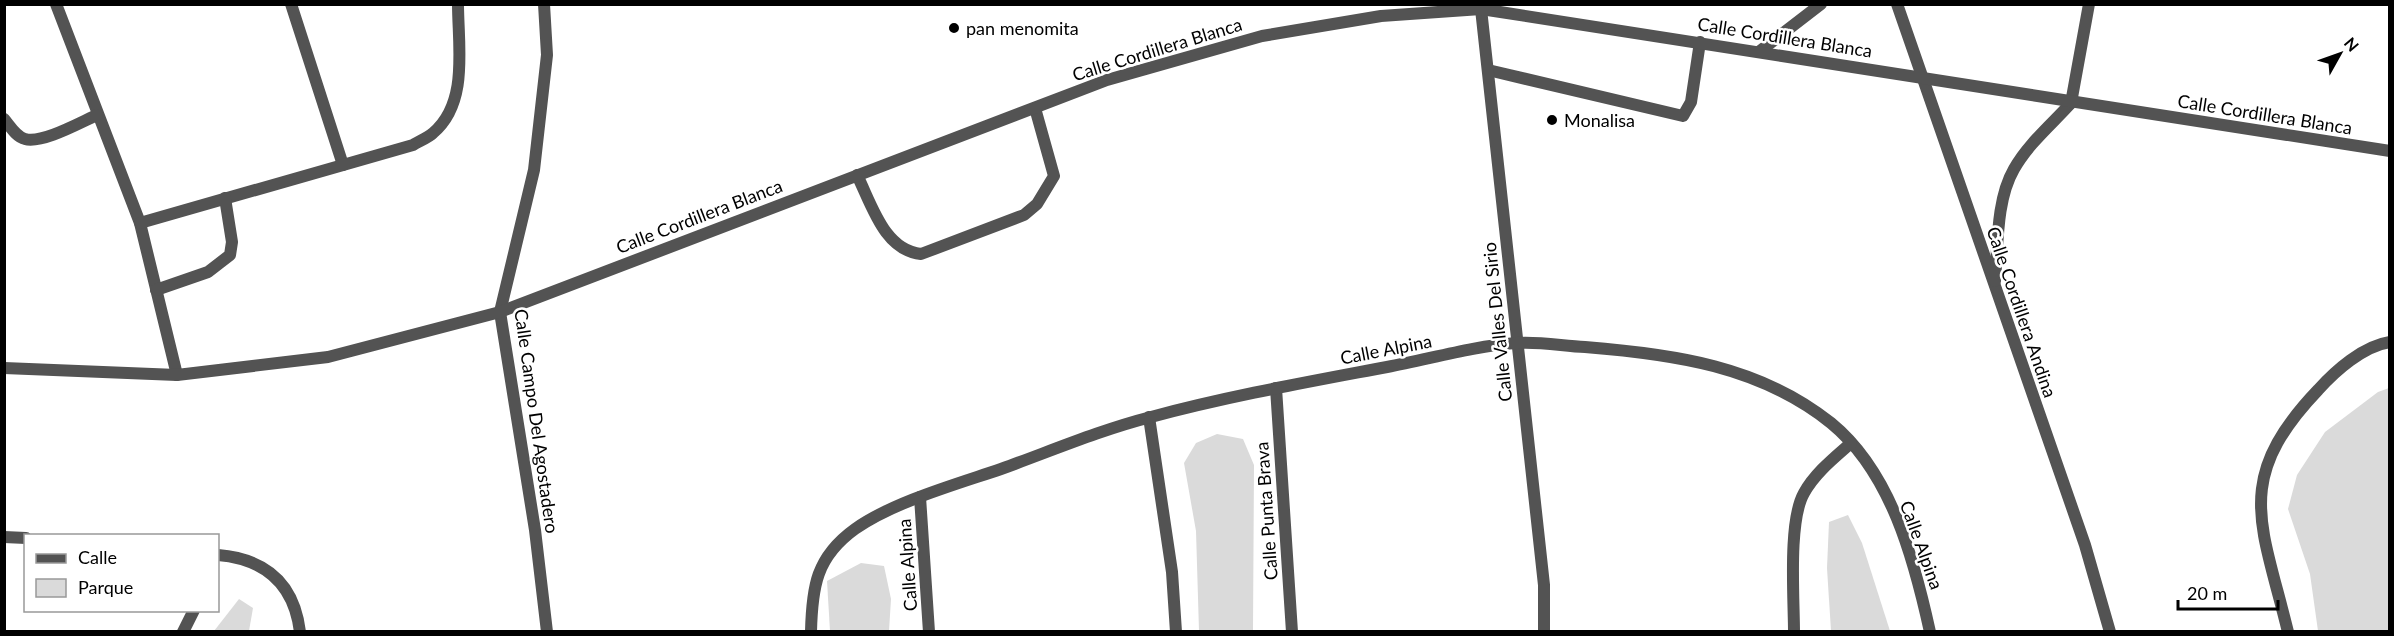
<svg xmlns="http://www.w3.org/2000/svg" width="2394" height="636" font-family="Lato,sans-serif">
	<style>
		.green { fill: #dadada }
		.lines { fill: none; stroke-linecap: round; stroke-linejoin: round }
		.service { stroke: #535353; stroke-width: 12 }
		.minor { stroke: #535353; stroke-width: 12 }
		.tertiary { stroke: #535353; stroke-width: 12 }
		.poi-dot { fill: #000; stroke: #fff; stroke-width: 2 }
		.labels { text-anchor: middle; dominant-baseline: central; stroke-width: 5; stroke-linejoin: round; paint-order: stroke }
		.poi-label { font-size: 18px; fill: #000; stroke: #fff; text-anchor: start }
		.street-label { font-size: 18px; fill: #000; stroke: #fff }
	</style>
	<rect width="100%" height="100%" fill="#fff"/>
	<!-- green -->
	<g class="green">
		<polygon points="2389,388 2389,631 2318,631 2310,574 2288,509 2297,475 2325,432 2378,392"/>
		<polygon points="1217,434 1243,439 1254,465 1253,631 1199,631 1196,531 1184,463 1196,443"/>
		<polygon points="1848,515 1862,543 1890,631 1831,631 1827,568 1829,522"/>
		<polygon points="861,563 884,566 891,599 889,631 830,631 827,581"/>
		<polygon points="239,599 253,608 249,631 214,631"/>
	</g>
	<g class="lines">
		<!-- service -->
		<g class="service">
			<polyline points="56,4 140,223 177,375"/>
			<polyline points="291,4 343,165"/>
			<polyline points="1488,70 1683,116 1691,102 1700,42"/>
			<polyline points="2071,103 2089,4"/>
			<path d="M 4,119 C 10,126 16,137 25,139 C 42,144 81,122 97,115"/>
			<path d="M 857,175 C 872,205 884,250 921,254 L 1024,215 L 1037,204 L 1054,176 L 1035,108"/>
			<path d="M 140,223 L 413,145 C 419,141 428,138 433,133 C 469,103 458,46 458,4"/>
			<polyline points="156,290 208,272 230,255 232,242 225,198"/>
		</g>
		<!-- minor -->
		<g class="minor">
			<polyline points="544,4 547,55 534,170 500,312 535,530 547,632"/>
			<polyline points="1481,9 1544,585 1544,632"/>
			<polyline points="1276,388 1292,632"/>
			<polyline points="1149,417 1172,572 1176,632"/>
			<polyline points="920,497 929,632"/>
			<polyline points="4,537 26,538"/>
			<path d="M 218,555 C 265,559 294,583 300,632"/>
			<polyline points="183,632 194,610"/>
			<path d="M 811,632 C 812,587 816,557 855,529 C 893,502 957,484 1001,469 C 1051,451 1100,430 1151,417 C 1229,396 1308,382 1387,367 C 1430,359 1473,346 1516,343 C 1538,341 1563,346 1585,347 C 1673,354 1760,366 1831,423 C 1891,472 1914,559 1930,632"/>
			<path d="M 1794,632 C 1794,598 1788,521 1804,493 C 1815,473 1834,458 1851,443"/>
			<path d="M 2288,632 C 2262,524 2232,480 2318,390 C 2335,371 2363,346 2390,342"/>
		</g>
		<!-- tertiary -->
		<g class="tertiary">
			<polyline points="1897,4 2085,545 2110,632"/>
			<polyline points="1760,51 1821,4"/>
			<path d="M 1995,281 C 1998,246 1996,200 2014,169 C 2028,144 2052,124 2071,103"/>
			<polyline points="4,368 177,375 328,357 500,312 1107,80 1262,36 1381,16 1481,9 2390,151"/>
		</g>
	</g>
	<!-- markers -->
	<g class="poi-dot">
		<circle cx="954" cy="28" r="6"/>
		<circle cx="1552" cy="120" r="6"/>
	</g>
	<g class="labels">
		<!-- poi labels -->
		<g class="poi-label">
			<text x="966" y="28">pan menomita</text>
			<text x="1564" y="120">Monalisa</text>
		</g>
		<!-- street labels -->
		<g class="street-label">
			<text transform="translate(1785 37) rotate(9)">Calle Cordillera Blanca</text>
			<text transform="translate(1157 49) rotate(-17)">Calle Cordillera Blanca</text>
			<text transform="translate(2265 114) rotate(9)">Calle Cordillera Blanca</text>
			<text transform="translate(699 216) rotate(-21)">Calle Cordillera Blanca</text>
			<text transform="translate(2022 312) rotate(71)">Calle Cordillera Andina</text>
			<text transform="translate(1497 322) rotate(-96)">Calle Valles Del Sirio</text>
			<text transform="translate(1386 349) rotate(-11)">Calle Alpina</text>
			<text transform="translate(537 421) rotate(82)">Calle Campo Del Agostadero</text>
			<text transform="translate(1266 511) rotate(-94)">Calle Punta Brava</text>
			<text transform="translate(1922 545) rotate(70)">Calle Alpina</text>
			<text transform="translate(907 565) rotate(-94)">Calle Alpina</text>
		</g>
	</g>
	<!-- border -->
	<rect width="2394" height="636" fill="none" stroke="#000000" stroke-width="12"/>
	<!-- legend -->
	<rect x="24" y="534" width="195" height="78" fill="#ffffff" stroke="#999999" stroke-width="1.5"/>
	<rect x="36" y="554" width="30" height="9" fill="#535353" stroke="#999999" stroke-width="1.5"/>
	<text x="78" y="564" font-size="18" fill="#000000">Calle</text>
	<rect x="36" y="579" width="30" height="18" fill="#dadada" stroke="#999999" stroke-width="1.5"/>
	<text x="78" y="594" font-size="18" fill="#000000">Parque</text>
	<!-- north arrow -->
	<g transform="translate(2340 54) rotate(50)" stroke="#ffffff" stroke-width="4.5" paint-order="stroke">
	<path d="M0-4.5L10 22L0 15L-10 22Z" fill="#000000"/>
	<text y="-9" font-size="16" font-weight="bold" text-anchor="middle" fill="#000000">N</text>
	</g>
	<!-- scale -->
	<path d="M2178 600v9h100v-9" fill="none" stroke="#000000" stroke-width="3"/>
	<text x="2187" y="600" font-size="18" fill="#000000" stroke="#ffffff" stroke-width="4.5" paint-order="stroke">20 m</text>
</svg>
